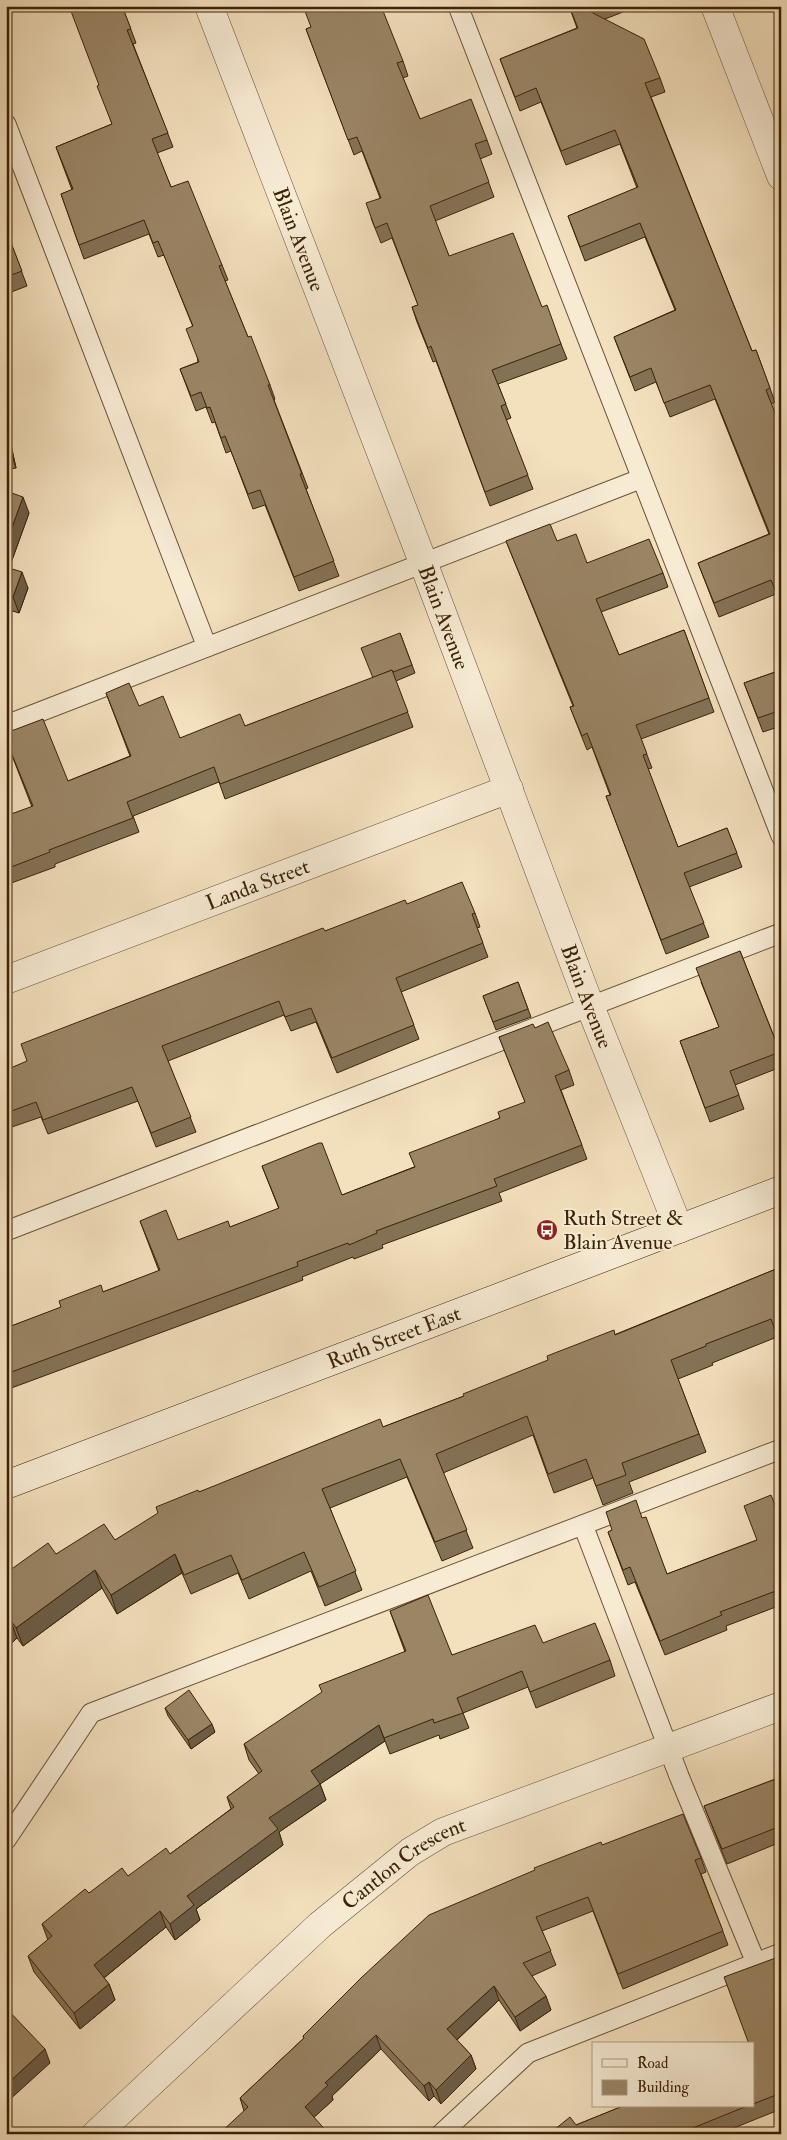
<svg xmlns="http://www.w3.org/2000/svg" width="787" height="2140" font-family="'IM FELL Double Pica',serif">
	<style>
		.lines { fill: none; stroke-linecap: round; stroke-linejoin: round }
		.lane-casing { stroke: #685234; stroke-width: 21 }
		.street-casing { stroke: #685234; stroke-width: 29 }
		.secondary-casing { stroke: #3a2206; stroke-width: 29 }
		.lane { stroke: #f7ebd4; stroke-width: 19 }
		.street { stroke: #f7ebd4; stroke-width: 28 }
		.secondary { stroke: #f7ebd4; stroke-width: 28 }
		.wall { fill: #847257; stroke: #3a2206 }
		.shaded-wall { fill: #6c5d47; stroke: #3a2206 }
		.building { fill: #9a8565; stroke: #3a2206 }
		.labels { text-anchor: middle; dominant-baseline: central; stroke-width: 4; stroke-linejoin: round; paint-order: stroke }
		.street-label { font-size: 21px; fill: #3a2206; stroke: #f7ebd4 }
		.poi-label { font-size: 21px; fill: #3a2206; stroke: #f7ebd4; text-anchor: start }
	</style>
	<rect width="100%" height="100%" fill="#f3e0bd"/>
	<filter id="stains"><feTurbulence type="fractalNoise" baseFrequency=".004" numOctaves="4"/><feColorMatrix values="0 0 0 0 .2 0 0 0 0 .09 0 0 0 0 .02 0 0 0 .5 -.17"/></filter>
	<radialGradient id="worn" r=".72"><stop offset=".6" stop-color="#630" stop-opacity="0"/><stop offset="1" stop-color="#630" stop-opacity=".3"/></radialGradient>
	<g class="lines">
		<!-- lane casing -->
		<g class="lane-casing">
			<g id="lane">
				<polyline points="458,6 781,836"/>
				<polyline points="6,124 207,647"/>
				<polyline points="6,725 640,479"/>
				<polyline points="6,1231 781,933"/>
				<polyline points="583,1525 679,1776 756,1963"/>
				<polyline points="6,1840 91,1713 781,1449"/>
				<polyline points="441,2134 528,2053 781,1953"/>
			</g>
		</g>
		<!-- street casing -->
		<g class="street-casing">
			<g id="street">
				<path id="s1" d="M 209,6 L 423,562 L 590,1006 L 679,1229"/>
				<polyline points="715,6 781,176"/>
				<path id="s2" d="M 6,980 L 509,789"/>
				<path id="s3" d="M 96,2134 L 320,1925 L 410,1852 L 443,1832 L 781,1706"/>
			</g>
		</g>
		<!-- secondary casing -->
		<g class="secondary-casing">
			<g id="secondary">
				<path id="s4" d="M 6,1485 L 781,1190"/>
			</g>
		</g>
		<!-- lane -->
		<use href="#lane" class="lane"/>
		<!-- street -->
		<use href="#street" class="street"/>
		<!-- secondary -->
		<use href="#secondary" class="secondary"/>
	</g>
	<!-- wall -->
	<g class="wall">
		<polygon points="122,6 136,43 133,44 173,147 157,153 171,187 222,265 228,280 225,281 248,337 270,385 275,399 274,400 308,488 306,489 339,576 299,591 265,505 253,509 231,451 226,453 215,422 212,423 206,407 196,411 180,369 198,362 193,327 164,255 158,257 149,234 84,259 61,194 72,190 56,147 112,124 99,85"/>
		<polygon points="569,6 621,6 623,12 605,19 660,78 665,92 651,97 752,351 756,350 775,402 771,404 776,594 719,617 698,563 769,534 715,399 670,417 656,382 635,391 614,337 675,310 645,237 585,261 568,216 637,188 620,144 566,165 541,102 520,111 500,59 577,28"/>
		<polygon points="311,27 403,61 408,76 403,78 420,119 487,140 492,154 480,159 494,197 435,221 449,256 542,307 561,344 567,359 498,384 511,418 506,420 533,489 490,506 436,361 433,362 417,322 412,307 418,305 392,238 381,243 371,218 380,198 362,151 354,155 306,29"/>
		<polygon points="8,235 27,286 6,294 6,236"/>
		<polygon points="6,422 16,468 6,470"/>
		<polygon points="6,491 29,513 9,568 28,588 19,613 6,609"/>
		<polygon points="506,541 557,541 587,563 663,573 668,587 601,612 619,655 684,630 714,712 641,739 652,768 648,769 678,847 727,828 742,867 689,887 709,937 666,954 606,796 610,795 592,747 587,750 570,707 573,706"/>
		<polygon points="400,633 415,673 396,681 413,727 225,799 219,782 133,816 139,832 55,864 55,867 6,885 6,816 32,807 6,740 68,781 130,756 106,693 139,706 180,738 245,726 373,678"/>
		<polygon points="781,670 781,726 763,732 744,683"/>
		<polygon points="407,904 475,913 480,927 477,928 488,957 401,992 419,1039 337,1073 316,1022 291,1031 284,1015 168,1061 196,1132 156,1147 138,1101 48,1134 41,1117 6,1129 6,1070 27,1062 325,931"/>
		<polygon points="740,951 781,1054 781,1067 735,1085 744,1109 710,1122 680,1041 719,1027 701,982"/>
		<polygon points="518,982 531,1017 496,1030 483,996"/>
		<polygon points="535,1028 569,1070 574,1085 561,1090 587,1159 499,1193 502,1201 382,1245 383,1248 354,1259 353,1257 302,1277 303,1280 6,1390 6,1328 159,1271 140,1221 178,1240 230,1227 279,1209 262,1166 342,1195 414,1167 499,1118 525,1102 499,1037"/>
		<polygon points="781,1267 777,1337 712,1363 713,1365 678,1379 706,1452 629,1482 633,1493 603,1505 593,1478 554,1493 533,1435 443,1473 473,1548 442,1561 407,1477 330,1508 362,1590 325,1606 311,1571 249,1599 238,1573 191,1594 182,1573 117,1614 102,1588 23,1646 17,1638 6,1649 6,1573 56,1554 115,1540 199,1492 383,1427 464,1396"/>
		<polygon points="642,1518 667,1574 757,1540 781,1520 781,1605 726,1626 727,1630 665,1655 635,1582 628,1585 608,1532"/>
		<polygon points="390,1611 452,1655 543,1643 610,1660 615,1676 536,1708 528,1687 463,1713 469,1728 440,1739 439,1735 390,1754 385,1741 320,1784 326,1800 279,1832 283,1845 196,1909 200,1920 175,1940 166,1927 104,1978 109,1984 115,2000 80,2029 34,1972 28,1956 48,1940 42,1924 89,1893 128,1876 170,1854 231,1809 227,1797 259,1774 249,1760 244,1744 405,1652"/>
		<polygon points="165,1708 215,1732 191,1749 168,1716"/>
		<polygon points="781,1777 781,1842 727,1864 704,1806"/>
		<polygon points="602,1845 701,1858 706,1872 701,1874 728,1945 623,1989 593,1911 542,1931 556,1965 532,1976 551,2010 520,2031 499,2000 457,2040 471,2055 476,2069 441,2104 434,2096 429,2101 381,2049 332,2096 333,2100 314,2117 244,2111 240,2098 304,2038 303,2036"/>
		<polygon points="781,1956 781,2109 719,2134 549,2134 576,2125 623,2106 753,2106 753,2044"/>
	</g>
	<!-- shaded-wall -->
	<g class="shaded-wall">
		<polygon points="6,422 16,468 11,453 6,432"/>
		<polygon points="23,497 29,513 6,577 6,544"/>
		<polygon points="22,572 28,588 19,613 13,597"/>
		<polygon points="175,1554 182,1573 117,1614 111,1595"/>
		<polygon points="95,1570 102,1588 23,1646 16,1628"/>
		<polygon points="10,1619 17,1638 6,1649 6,1623"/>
		<polygon points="212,1724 215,1732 191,1749 188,1740"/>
		<polygon points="379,1725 385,1741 320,1784 326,1800 279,1832 283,1845 196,1909 200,1920 175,1940 170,1924 187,1896 269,1818 311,1771"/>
		<polygon points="160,1911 166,1927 100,1981 94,1965"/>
		<polygon points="109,1984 115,2000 80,2029 74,2013"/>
		<polygon points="494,1986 499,2000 453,2043 447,2029"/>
		<polygon points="546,1996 551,2010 520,2031 515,2017"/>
		<polygon points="376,2035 381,2049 332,2096 333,2100 310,2121 305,2107 325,2083"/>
		<polygon points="45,2049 50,2063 6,2103 6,2085"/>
		<polygon points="471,2055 476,2069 441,2104 436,2090"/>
		<polygon points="429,2082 434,2096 429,2101 424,2086"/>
	</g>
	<!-- building -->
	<g class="building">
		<polygon points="69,6 122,6 131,29 127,30 168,133 152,139 171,187 188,181 222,265 219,266 248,337 251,336 270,385 268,385 302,474 300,474 334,561 294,577 260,490 248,494 225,436 221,438 210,407 207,408 201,392 191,396 180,369 199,362 186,329 193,326 158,241 153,243 144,220 79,245 61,194 73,189 56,147 112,124 97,86 99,85"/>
		<polygon points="303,6 381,6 403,61 397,63 420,119 471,99 487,140 475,144 489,182 430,206 449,256 513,233 542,307 547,305 561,344 492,370 506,404 501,406 528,475 485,492 431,346 428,348 412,307 418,305 387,223 375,228 366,203 381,198 357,137 348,140 306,29 311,27"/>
		<polygon points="569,6 597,6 587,10 644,39 660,78 645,83 752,351 756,350 770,388 766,390 781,428 781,604 771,580 714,603 698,563 770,534 710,385 664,403 651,368 630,377 614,337 676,310 640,223 580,247 568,216 638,187 615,130 561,151 536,88 515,97 500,59 578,28"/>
		<polygon points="8,235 22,271 6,277 6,236"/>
		<polygon points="6,432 11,453 6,454"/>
		<polygon points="6,491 23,497 6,544"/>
		<polygon points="550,524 557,541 576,534 587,563 649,539 663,573 596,599 619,655 684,630 709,698 636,725 647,754 643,755 678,847 727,828 737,853 684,873 704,923 661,940 606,796 611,795 587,733 582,736 570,707 574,706 506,541"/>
		<polygon points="6,567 22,572 13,597 6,595"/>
		<polygon points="400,633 412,665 393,672 392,670 373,678 361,648"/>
		<polygon points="392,670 408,712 220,784 214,767 127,802 133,818 49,850 50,852 6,869 6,816 33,806 6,740 6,733 43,719 68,781 131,756 106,693 129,683 139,706 163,696 180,738 240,714 245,726"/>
		<polygon points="781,670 781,710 758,718 744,683"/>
		<polygon points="462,882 475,913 472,914 483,943 396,978 414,1025 332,1058 311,1008 285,1017 279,1001 162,1046 191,1117 151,1133 132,1087 43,1120 36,1102 6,1113 6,1070 27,1061 21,1044 323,928 325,931 405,900 407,904"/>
		<polygon points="740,951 780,1052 730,1071 739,1095 705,1108 680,1041 719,1027 696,968"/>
		<polygon points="518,982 528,1009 493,1022 483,996"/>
		<polygon points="548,1022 569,1070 555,1076 582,1145 494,1179 497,1186 376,1231 377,1233 349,1245 348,1243 297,1262 298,1266 6,1374 6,1328 61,1307 59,1301 101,1285 103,1292 160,1270 140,1221 166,1210 178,1240 228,1221 230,1227 279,1208 262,1166 319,1143 322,1143 342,1195 415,1167 409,1153 500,1118 498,1112 525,1102 499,1037 533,1024 535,1028"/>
		<polygon points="781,1267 781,1346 771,1319 706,1344 706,1346 671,1360 699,1434 622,1463 626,1475 596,1486 586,1459 548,1474 527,1416 436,1454 467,1530 435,1542 400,1459 322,1489 356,1571 319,1587 304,1552 242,1580 231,1555 184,1575 175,1554 111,1595 95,1570 16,1628 10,1619 6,1623 6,1573 48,1543 56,1554 104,1524 115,1540 158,1513 156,1507 198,1490 199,1492 380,1419 383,1427 464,1396 463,1394 548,1360 547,1356 614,1330 615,1335"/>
		<polygon points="771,1495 781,1520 781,1589 720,1612 722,1615 660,1641 630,1567 623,1570 608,1532 612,1530 606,1512 636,1500 642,1518 646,1517 667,1574 757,1540 744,1506"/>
		<polygon points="428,1595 452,1655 535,1625 543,1643 595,1623 610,1660 530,1692 522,1671 457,1698 463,1713 434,1723 433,1719 384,1738 379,1725 311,1771 320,1784 269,1818 278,1829 187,1896 194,1905 170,1924 160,1911 94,1965 109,1984 74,2013 28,1956 52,1936 42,1924 85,1889 89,1893 122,1868 128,1876 166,1848 170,1854 234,1807 227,1797 262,1771 244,1744 322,1692 319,1685 406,1651 390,1611"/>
		<polygon points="189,1690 212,1724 188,1740 165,1708"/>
		<polygon points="781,1777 781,1826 722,1849 704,1806"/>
		<polygon points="683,1814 701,1858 695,1860 723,1931 618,1974 588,1897 536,1917 551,1951 523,1963 546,1996 515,2017 494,1986 447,2029 471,2055 436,2090 429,2082 424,2086 376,2035 325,2083 328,2085 305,2107 329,2134 219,2134 248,2107 240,2098 304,2038 303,2036 362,1977 429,1915 535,1870 534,1868 601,1842 602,1845"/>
		<polygon points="781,1956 781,2093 753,2104 753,2044 749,2044 724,1977"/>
		<polygon points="6,2008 45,2049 6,2085"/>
		<polygon points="623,2106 747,2106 678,2134 549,2134 570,2117 576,2125"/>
	</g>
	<!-- icons -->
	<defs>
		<g id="bus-disc" transform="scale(1.125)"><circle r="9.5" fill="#8f2418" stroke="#f7ebd4"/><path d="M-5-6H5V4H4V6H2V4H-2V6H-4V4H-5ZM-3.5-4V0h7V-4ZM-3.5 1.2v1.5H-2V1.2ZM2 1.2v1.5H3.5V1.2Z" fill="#fff"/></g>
	</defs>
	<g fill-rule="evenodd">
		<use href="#bus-disc" x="547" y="1230"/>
	</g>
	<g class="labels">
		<!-- street labels -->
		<g class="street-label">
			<text stroke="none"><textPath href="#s1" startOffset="250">Blain Avenue</textPath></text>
			<text stroke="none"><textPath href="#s1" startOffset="655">Blain Avenue</textPath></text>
			<text stroke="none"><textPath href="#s2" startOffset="269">Landa Street</textPath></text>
			<text stroke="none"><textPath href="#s1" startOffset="1060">Blain Avenue</textPath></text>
			<text stroke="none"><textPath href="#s4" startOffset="415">Ruth Street East</textPath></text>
			<text stroke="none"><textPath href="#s3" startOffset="411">Cantlon Crescent</textPath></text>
		</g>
		<!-- poi labels -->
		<g class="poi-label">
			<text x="563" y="1218">Ruth Street &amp;<tspan x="563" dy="24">Blain Avenue</tspan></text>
		</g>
	</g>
	<!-- margin -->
	<rect width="787" height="2140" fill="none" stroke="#f3e0bd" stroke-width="25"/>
	<rect x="8" y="8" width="772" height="2125" fill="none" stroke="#3a2206" stroke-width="2.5"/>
	<rect x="12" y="12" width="762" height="2115" fill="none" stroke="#3a2206"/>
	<!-- legend -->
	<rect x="592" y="2042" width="162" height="65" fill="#f7ebd4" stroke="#ab9b82"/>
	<rect x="602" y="2059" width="25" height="8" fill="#f7ebd4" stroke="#ab9b82"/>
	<text x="637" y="2068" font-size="15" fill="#3a2206">Road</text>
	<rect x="602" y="2080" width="25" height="15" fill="#9a8565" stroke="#ab9b82"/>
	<text x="637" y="2092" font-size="15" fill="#3a2206">Building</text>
	<rect width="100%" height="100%" filter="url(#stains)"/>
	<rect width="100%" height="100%" fill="url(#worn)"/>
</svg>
